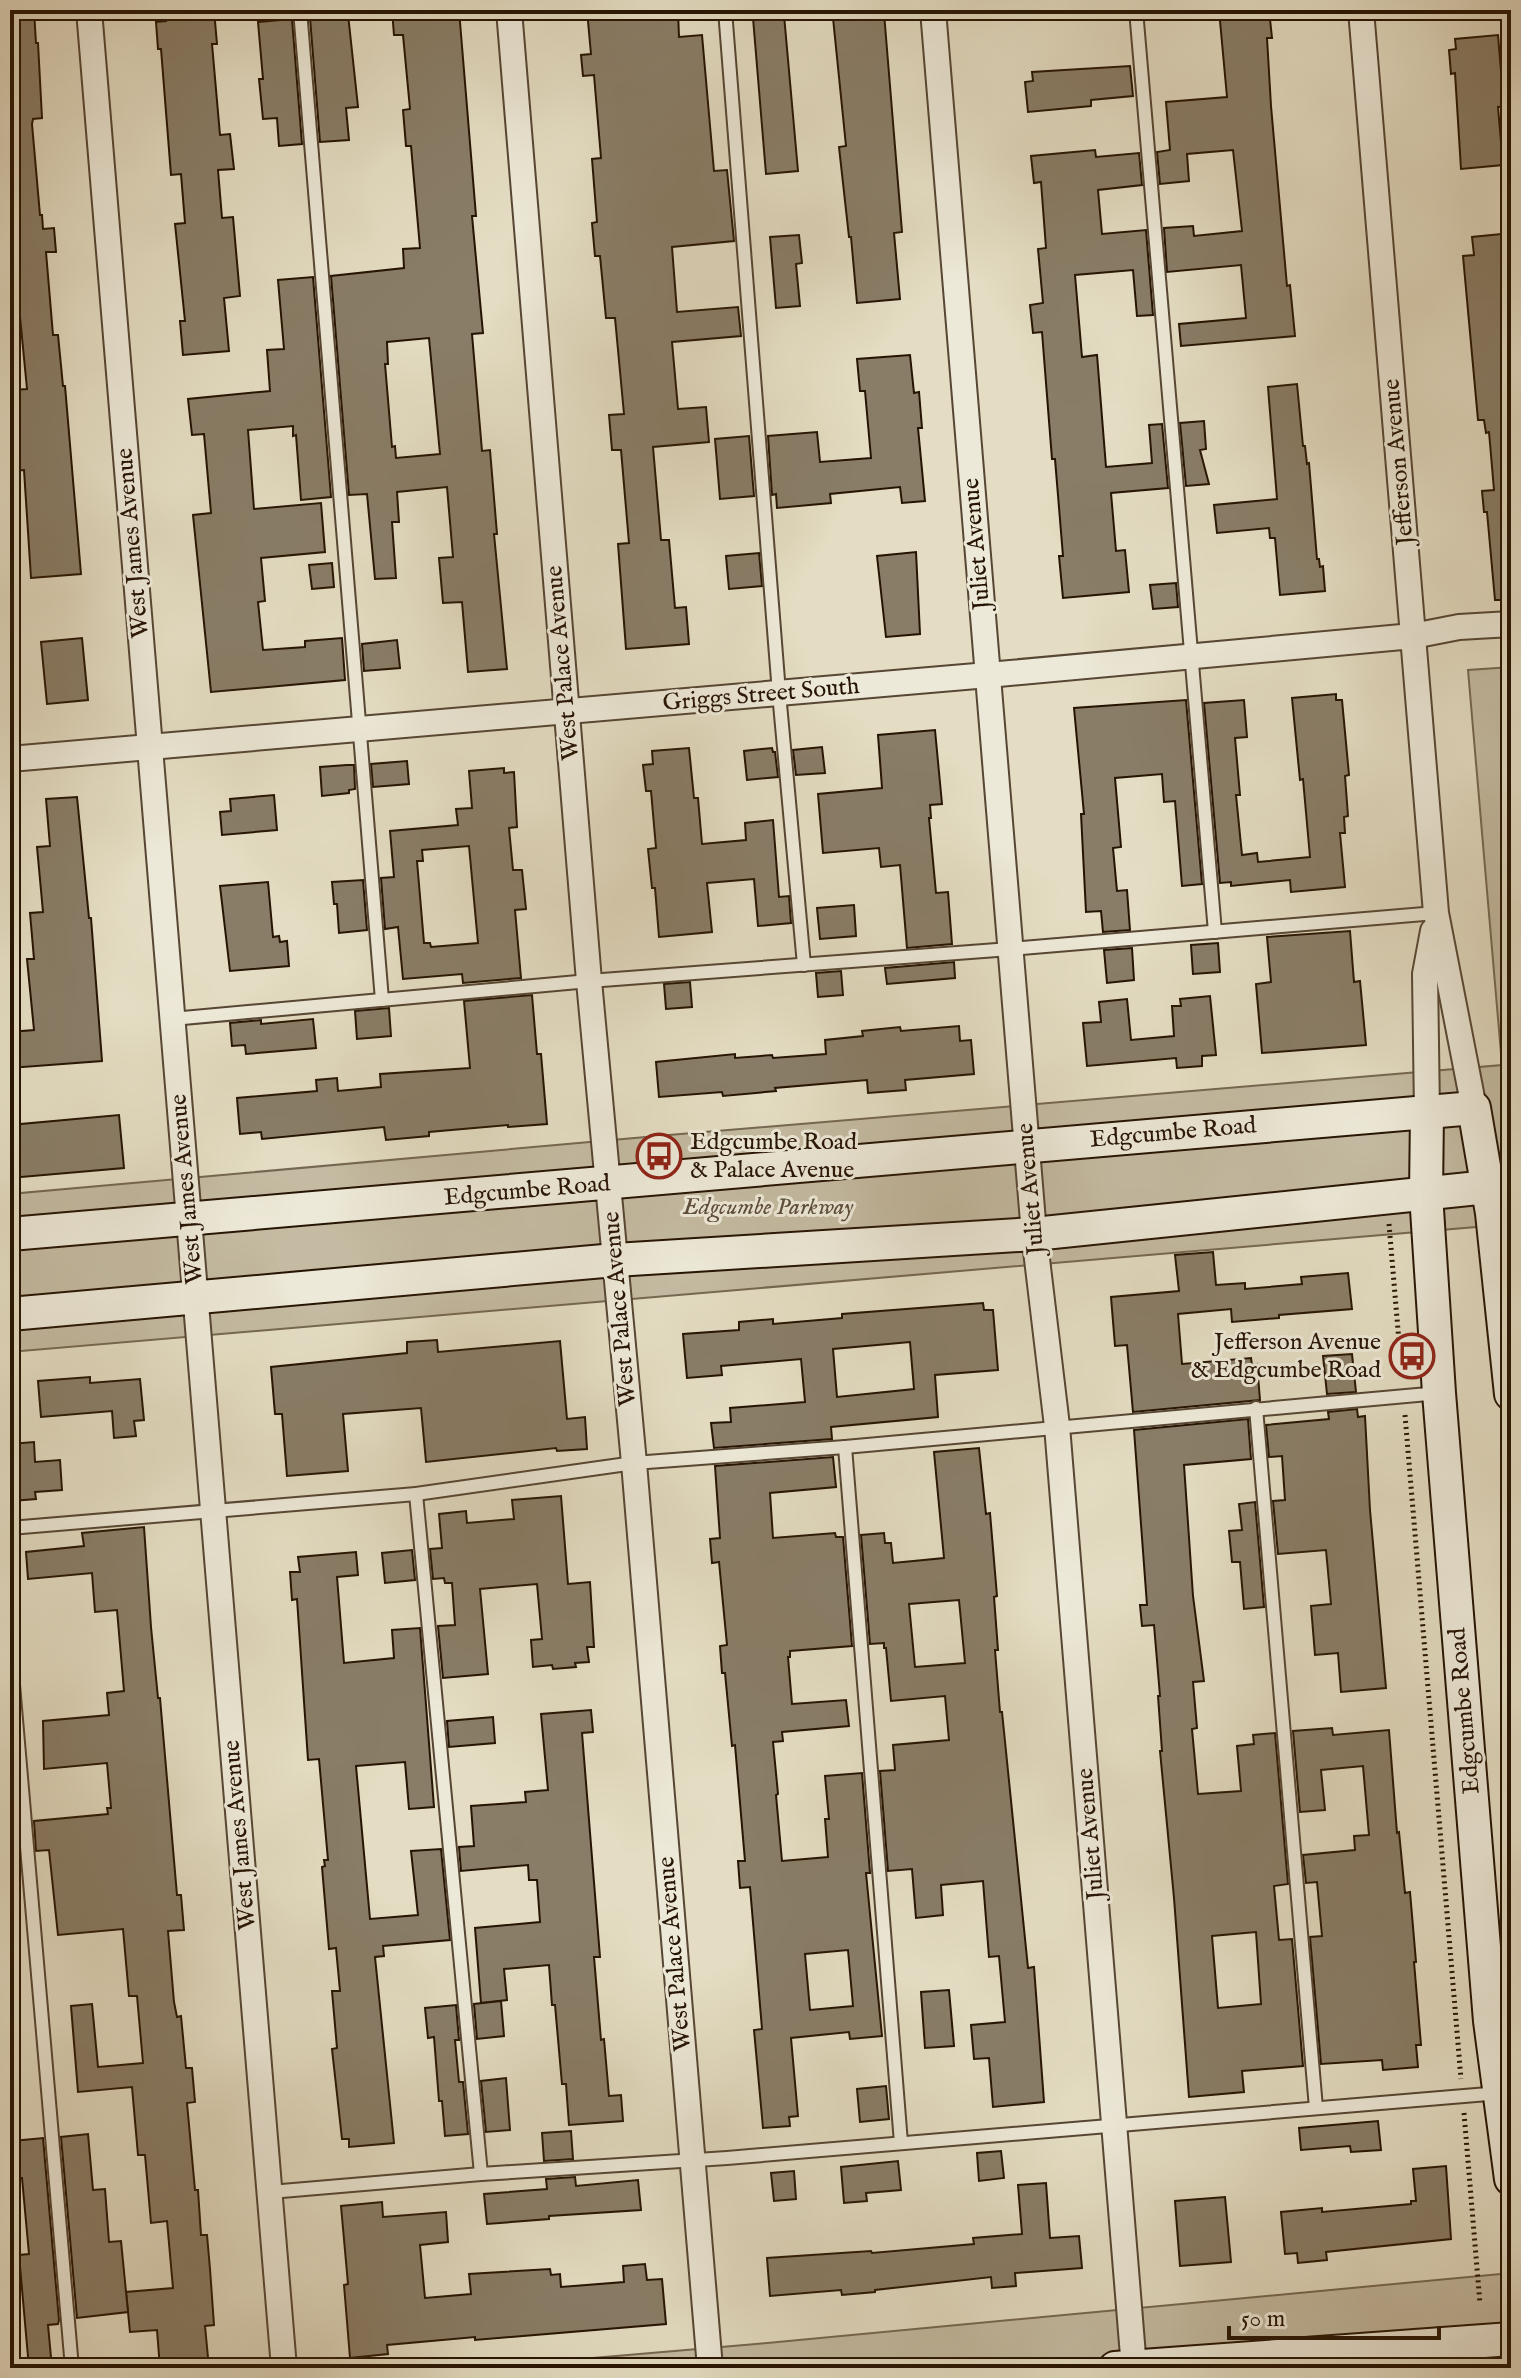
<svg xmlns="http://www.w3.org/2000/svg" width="1521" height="2378" font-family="'IM FELL English',serif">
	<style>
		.green { fill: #c4bba2; stroke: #756852; stroke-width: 2 }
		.building { fill: #897d67; stroke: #261403; stroke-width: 2; fill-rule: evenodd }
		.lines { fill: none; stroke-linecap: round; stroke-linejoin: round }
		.lane-casing { stroke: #564633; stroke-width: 16 }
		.street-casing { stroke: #564633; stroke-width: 28 }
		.secondary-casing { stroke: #261403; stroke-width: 36 }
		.path { stroke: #261403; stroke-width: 5; stroke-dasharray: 2 4; stroke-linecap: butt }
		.lane { stroke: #ede9d8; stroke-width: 12 }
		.street { stroke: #ede9d8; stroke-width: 24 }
		.secondary { stroke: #ede9d8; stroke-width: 32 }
		.labels { text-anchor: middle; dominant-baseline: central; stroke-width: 6; stroke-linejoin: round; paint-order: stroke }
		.street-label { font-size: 24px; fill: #261403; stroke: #ede9d8 }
		.poi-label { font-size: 24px; fill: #261403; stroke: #ede9d8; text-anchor: start }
		.park-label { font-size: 24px; font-style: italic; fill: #5d4e3b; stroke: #ede9d8 }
	</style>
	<rect width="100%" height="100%" fill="#e4ddc3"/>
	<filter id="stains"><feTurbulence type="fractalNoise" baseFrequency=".0025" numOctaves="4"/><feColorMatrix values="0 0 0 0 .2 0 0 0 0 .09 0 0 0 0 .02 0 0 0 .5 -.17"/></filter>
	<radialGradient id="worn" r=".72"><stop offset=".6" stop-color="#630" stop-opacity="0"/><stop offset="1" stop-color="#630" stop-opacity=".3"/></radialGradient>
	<!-- green -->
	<g class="green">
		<polygon points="1511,667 1511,1224 10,1352 10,1194 657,1136 1502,1065 1468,670"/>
		<polygon points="1511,2273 1511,2368 476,2368 756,2344"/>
	</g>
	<!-- building -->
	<g class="building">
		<polygon points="10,10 34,10 36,43 38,43 42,118 33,119 32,124 40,215 42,215 43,229 54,228 56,252 46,252 53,335 58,335 63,386 65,386 81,574 31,578 24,470 10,471 10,441 18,441 13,390 27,389 14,255 10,256"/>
		<polygon points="183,10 214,10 217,44 212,44 220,135 230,134 234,169 218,170 222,218 233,217 240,296 224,298 229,351 183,355 180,321 185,321 175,224 185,223 181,174 171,175 161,49 158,49 156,22 166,21 165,12"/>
		<path d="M 392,10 L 459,10 L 476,216 L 472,216 L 483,333 L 472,334 L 482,451 L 490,450 L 497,534 L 494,534 L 507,669 L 468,672 L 462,602 L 443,603 L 439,558 L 453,557 L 447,487 L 397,492 L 399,522 L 392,522 L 396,578 L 375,579 L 367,494 L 349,495 L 331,276 L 404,268 L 403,249 L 420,248 L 411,146 L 406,146 L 403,110 L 410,109 L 403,35 L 394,35 ZM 429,338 L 440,454 L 396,458 L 395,446 L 392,447 L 385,364 L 388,364 L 387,342 Z"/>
		<polygon points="587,10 678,10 679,37 702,35 714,171 727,170 734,241 672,247 677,312 738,307 741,336 672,342 678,409 706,407 709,442 653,447 661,540 669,540 675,608 686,607 689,644 626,649 618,544 629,543 621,450 612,450 609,415 624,414 615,318 606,318 600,256 595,256 592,223 597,222 592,159 601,158 594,75 583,76 581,55 591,54"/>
		<polygon points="1219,10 1269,10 1272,38 1267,38 1271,106 1287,286 1290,285 1295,336 1181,346 1179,324 1246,318 1241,265 1167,272 1164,228 1193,226 1194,236 1242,231 1233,150 1187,154 1189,181 1160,184 1157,152 1170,150 1166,102 1227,97"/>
		<polygon points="884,13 902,232 894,233 900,299 857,303 851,237 849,237 839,147 846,146 833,18"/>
		<polygon points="348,14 358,107 346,108 349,140 320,142 310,18"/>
		<polygon points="784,15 798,171 766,174 753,18"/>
		<polygon points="292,19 302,144 279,146 277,118 263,119 259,79 263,79 258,22"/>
		<polygon points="1498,35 1502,83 1506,82 1509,106 1498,107 1503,165 1461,169 1455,73 1451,74 1449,50 1456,49 1455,39"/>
		<polygon points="1130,66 1133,96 1091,100 1091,106 1028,112 1025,82 1033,81 1032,72"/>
		<polygon points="1095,150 1096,157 1139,153 1142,185 1098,190 1102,234 1146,230 1153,315 1137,316 1133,270 1075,275 1082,357 1097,355 1106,467 1152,463 1149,425 1162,424 1168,488 1111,493 1116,551 1125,550 1129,592 1063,598 1059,556 1063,556 1055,459 1052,459 1042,332 1033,333 1030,305 1043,303 1038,249 1046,248 1041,182 1034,183 1031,156"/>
		<polygon points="1511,233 1511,321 1508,321 1511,359 1511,600 1495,600 1487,512 1484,512 1482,491 1494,490 1489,432 1486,433 1484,420 1478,420 1463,256 1474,255 1472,237"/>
		<polygon points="799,235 802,263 796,264 800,306 776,308 770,237"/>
		<polygon points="313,277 331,497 301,500 296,435 293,436 293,426 248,430 254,509 321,503 325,552 261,558 265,601 258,602 263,650 305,647 305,641 342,638 345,680 211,692 193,515 211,513 204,434 192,435 188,399 270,391 267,350 284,349 278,280"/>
		<polygon points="910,355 914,393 919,392 922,428 918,428 925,501 902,503 900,487 830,494 831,503 777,508 776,494 772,495 768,436 817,432 820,462 871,458 865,391 860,391 857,359"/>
		<polygon points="1297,384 1303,446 1305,446 1307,464 1309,463 1317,559 1319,559 1320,567 1323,566 1325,591 1280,595 1275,538 1270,538 1269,528 1217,533 1214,505 1277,499 1268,387"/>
		<polygon points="1204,421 1206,449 1200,450 1209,484 1186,486 1180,423"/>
		<polygon points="749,436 754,496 720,499 715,439"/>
		<polygon points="916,552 920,634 886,637 877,556"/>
		<polygon points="759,553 762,586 729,589 726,556"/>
		<polygon points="332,563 334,587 312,589 309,565"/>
		<polygon points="1176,583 1178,607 1153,609 1150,585"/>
		<polygon points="82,638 88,700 47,704 41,642"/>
		<polygon points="397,640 400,668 364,671 362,644"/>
		<polygon points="1336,694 1336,700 1342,700 1349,775 1345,776 1348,816 1344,817 1345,833 1340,833 1345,887 1291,892 1290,880 1231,886 1231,882 1220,883 1204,703 1244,700 1247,737 1235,738 1240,795 1236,795 1242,855 1257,853 1258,862 1310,857 1303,779 1300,780 1292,698"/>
		<polygon points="1186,700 1202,884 1182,886 1175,801 1164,802 1162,774 1115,778 1121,847 1113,848 1117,891 1127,890 1130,930 1103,932 1101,911 1086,912 1081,814 1084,814 1074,708"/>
		<polygon points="935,730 942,804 930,805 931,818 929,818 936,893 948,892 952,944 907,948 900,865 881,867 879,848 823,853 818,794 882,788 878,735"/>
		<polygon points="822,747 825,773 796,775 793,750"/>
		<polygon points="689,748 694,798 698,798 702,844 746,840 745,823 773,820 779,897 789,896 791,923 758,926 754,879 707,883 712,932 659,937 655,888 652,888 648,849 656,848 651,791 646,791 643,765 653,764 652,751"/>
		<polygon points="772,748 773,752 775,752 778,777 747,780 744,751"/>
		<polygon points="407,761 409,784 373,787 371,764"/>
		<polygon points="347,765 354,765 355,789 349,790 349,793 322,796 320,767"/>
		<path d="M 504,768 L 504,773 L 514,772 L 517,827 L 509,828 L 513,870 L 522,870 L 526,909 L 515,910 L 521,978 L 463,983 L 462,974 L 403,979 L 398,927 L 385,929 L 381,878 L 394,877 L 390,831 L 458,825 L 456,809 L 472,808 L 469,771 ZM 469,846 L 478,943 L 431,947 L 430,943 L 424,943 L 417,861 L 423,861 L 422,850 Z"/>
		<polygon points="274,795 277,830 222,835 220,812 231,811 230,799"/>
		<polygon points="77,797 89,918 91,918 102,1061 10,1068 10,1032 34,1030 27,959 34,959 30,913 43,912 37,847 50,846 46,799"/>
		<polygon points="363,880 367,930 339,933 337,904 334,904 332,882"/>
		<polygon points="268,882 273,937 279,936 280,942 287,941 289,966 230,971 220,886"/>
		<polygon points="854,905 856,936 820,939 817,908"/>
		<polygon points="1350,931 1354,982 1360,981 1366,1045 1262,1053 1256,984 1271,982 1267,937"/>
		<polygon points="1218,943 1220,972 1193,974 1191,945"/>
		<polygon points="1132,948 1134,980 1107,983 1104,950"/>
		<polygon points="954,962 955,978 887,984 885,968"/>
		<polygon points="841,971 843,995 818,997 816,973"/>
		<polygon points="690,982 692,1007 666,1009 664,984"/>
		<polygon points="532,995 537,1054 541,1054 547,1124 508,1127 508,1125 429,1132 429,1136 386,1140 384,1127 262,1139 261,1132 240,1134 237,1098 317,1091 316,1080 337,1078 338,1091 381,1087 380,1074 470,1068 464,1001"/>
		<polygon points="1210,996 1216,1055 1202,1056 1202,1066 1177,1068 1176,1058 1087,1066 1083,1023 1101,1022 1099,1002 1127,999 1131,1040 1174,1036 1172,1006 1181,1006 1180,999"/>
		<polygon points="389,1008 391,1036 357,1039 355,1011"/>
		<polygon points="313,1019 316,1048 246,1054 245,1045 232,1046 230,1023 261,1020 261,1024"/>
		<polygon points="959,1026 960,1041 971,1040 974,1074 905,1080 906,1090 868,1093 867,1080 775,1088 776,1091 723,1096 722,1092 659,1097 656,1062 735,1054 735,1058 772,1055 773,1058 826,1054 825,1040 863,1036 862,1031 900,1027 901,1031"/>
		<polygon points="119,1115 124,1168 10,1178 10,1125"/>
		<polygon points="1213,1252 1216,1285 1245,1283 1245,1289 1302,1284 1301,1277 1348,1273 1352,1309 1279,1315 1279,1318 1232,1322 1231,1309 1178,1314 1182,1364 1251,1358 1252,1365 1257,1364 1260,1400 1133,1412 1127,1345 1115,1346 1111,1297 1179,1291 1175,1255"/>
		<path d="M 983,1303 L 984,1310 L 993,1310 L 998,1370 L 935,1375 L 938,1417 L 831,1427 L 832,1439 L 714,1448 L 711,1423 L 731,1422 L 730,1408 L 805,1402 L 801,1359 L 721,1366 L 722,1375 L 687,1378 L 683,1334 L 739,1330 L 739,1322 L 773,1319 L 773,1324 L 842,1318 L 842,1314 ZM 910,1342 L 914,1389 L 837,1397 L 833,1349 Z"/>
		<polygon points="437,1340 438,1352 560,1341 567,1419 585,1417 587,1449 557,1451 556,1448 426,1462 421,1408 343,1414 348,1471 287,1476 282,1414 275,1414 271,1367 407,1353 407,1342"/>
		<polygon points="1352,1354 1356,1392 1327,1394 1323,1356"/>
		<polygon points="90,1377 90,1383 140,1379 144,1420 134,1421 136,1436 114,1438 112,1411 41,1417 38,1381"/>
		<polygon points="1357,1409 1358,1417 1365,1416 1370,1510 1386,1688 1341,1692 1338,1653 1315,1655 1311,1606 1331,1604 1326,1550 1278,1554 1273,1501 1285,1500 1282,1456 1269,1457 1266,1425 1329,1419 1328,1412"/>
		<path d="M 1248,1419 L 1251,1459 L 1184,1465 L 1193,1596 L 1204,1681 L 1193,1682 L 1197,1728 L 1192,1729 L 1198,1794 L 1241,1791 L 1237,1746 L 1254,1744 L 1253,1735 L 1275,1733 L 1288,1884 L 1274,1886 L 1279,1940 L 1292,1939 L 1303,2066 L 1242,2071 L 1244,2092 L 1189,2097 L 1174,1898 L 1160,1751 L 1162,1751 L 1158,1696 L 1160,1696 L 1154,1625 L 1142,1626 L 1140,1605 L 1147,1605 L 1134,1430 ZM 1256,1932 L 1261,2004 L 1218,2008 L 1212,1936 Z"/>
		<polygon points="34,1442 35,1462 60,1460 62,1490 35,1492 36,1499 12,1501 10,1444"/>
		<path d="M 979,1448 L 986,1514 L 990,1513 L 997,1596 L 994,1597 L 998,1650 L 995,1650 L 1000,1712 L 1002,1712 L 1028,1968 L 1034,1967 L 1044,2102 L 993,2107 L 989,2058 L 974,2059 L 971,2025 L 1005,2022 L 999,1956 L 989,1957 L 983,1881 L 941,1885 L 943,1915 L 916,1918 L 912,1869 L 888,1871 L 880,1771 L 895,1770 L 893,1745 L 949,1740 L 945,1696 L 891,1701 L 886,1648 L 884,1648 L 884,1643 L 870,1644 L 861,1535 L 884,1533 L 885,1543 L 891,1543 L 893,1563 L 944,1558 L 934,1452 ZM 959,1600 L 965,1663 L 915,1667 L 909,1604 Z"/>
		<path d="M 833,1457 L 836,1487 L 770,1493 L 773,1538 L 835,1533 L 836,1537 L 843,1537 L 852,1646 L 790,1651 L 790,1657 L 788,1657 L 792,1704 L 846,1700 L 849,1726 L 782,1732 L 783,1741 L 773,1742 L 778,1794 L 776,1795 L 782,1861 L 828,1857 L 825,1819 L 829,1819 L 825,1776 L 862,1773 L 870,1873 L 866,1873 L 882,2036 L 850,2039 L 849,2032 L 791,2038 L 798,2116 L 789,2117 L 790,2126 L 763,2128 L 754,2030 L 762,2029 L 750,1887 L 740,1888 L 738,1861 L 745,1861 L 735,1745 L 732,1746 L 725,1673 L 722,1673 L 720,1646 L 727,1645 L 719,1562 L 712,1563 L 710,1539 L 720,1538 L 715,1466 ZM 848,1950 L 853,2006 L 810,2010 L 805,1954 Z"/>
		<polygon points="561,1496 568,1584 590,1582 594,1647 587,1647 589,1662 575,1663 576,1667 553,1669 552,1665 533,1667 531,1640 542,1639 537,1584 480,1589 488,1674 443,1678 438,1626 455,1625 452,1583 445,1583 444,1578 433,1579 430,1549 442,1548 439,1514 466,1511 467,1523 514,1519 512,1500"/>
		<polygon points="1255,1502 1264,1607 1244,1609 1240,1562 1232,1562 1229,1531 1242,1530 1239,1504"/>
		<polygon points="144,1527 151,1627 158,1698 160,1698 177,1895 181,1895 184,1930 168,1931 174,2002 177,2017 181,2016 186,2068 192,2068 195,2102 187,2103 195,2190 198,2190 201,2235 207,2235 210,2269 214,2325 205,2326 209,2368 160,2368 157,2330 130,2332 126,2292 173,2288 167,2221 151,2223 145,2155 138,2155 132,2087 78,2092 71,2006 92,2004 98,2067 143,2063 137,1996 129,1996 123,1929 58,1935 49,1850 36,1851 34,1821 108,1814 107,1808 111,1808 107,1763 44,1769 43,1721 109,1715 107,1693 124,1691 117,1610 95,1612 92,1573 28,1579 26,1552 84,1546 82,1533"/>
		<polygon points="412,1550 415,1580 385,1583 382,1553"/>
		<polygon points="356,1552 358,1575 337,1577 344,1663 394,1658 392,1630 420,1628 434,1807 409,1809 405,1762 356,1766 370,1919 418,1915 411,1851 441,1849 450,1940 383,1946 384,1956 375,1957 394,2143 349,2147 349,2139 342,2139 332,2049 337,2048 332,1991 340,1991 336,1948 329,1949 322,1867 325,1866 324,1860 328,1860 319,1759 308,1760 297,1599 292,1600 290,1572 300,1572 298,1557"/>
		<polygon points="591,1710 593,1732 582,1733 600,1957 594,1957 601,2040 604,2039 609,2096 621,2095 623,2121 569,2125 566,2084 562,2084 555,2005 552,2005 549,1965 504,1969 507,2000 481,2003 475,1928 540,1922 537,1880 529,1880 528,1865 461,1871 459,1847 474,1846 471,1806 526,1802 525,1792 548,1790 541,1714"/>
		<polygon points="493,1717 495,1743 449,1747 447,1721"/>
		<polygon points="1332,1728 1333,1735 1389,1730 1397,1833 1399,1832 1405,1893 1410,1892 1416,1962 1414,1962 1421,2045 1416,2045 1418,2067 1383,2070 1382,2060 1321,2064 1310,1937 1322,1936 1317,1882 1306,1883 1303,1855 1355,1850 1354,1836 1369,1835 1363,1766 1321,1770 1325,1810 1300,1812 1293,1731"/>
		<polygon points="949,1990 954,2046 925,2048 921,1992"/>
		<polygon points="501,2001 504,2036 477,2039 474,2004"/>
		<polygon points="456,2005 459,2040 455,2040 459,2082 463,2082 468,2134 445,2136 442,2101 439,2101 434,2037 428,2038 425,2008"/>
		<polygon points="506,2078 510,2130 486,2132 481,2081"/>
		<polygon points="886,2086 889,2119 860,2122 857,2089"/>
		<polygon points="1378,2121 1381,2150 1351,2152 1350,2146 1301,2150 1299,2128"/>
		<polygon points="571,2131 573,2159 544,2161 542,2133"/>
		<polygon points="88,2134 93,2190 105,2189 109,2242 121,2241 128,2312 77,2318 61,2137"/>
		<polygon points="43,2138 59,2320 58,2324 48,2325 52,2368 29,2368 19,2255 29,2254 22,2178 16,2178 13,2141"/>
		<polygon points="1001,2151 1004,2178 979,2181 977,2153"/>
		<polygon points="898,2161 901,2190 866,2193 867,2201 844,2203 841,2167"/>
		<polygon points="1446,2166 1451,2239 1326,2252 1327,2260 1298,2263 1297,2253 1285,2254 1281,2212 1322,2208 1322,2212 1411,2204 1411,2201 1416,2201 1413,2169"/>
		<polygon points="794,2171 796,2199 774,2201 771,2173"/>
		<polygon points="575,2177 576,2186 638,2180 641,2210 549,2216 549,2219 487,2224 484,2194 547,2189 546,2179"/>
		<polygon points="1046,2183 1050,2238 1079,2236 1082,2268 1015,2273 1016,2286 992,2288 991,2277 875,2290 875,2292 842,2295 841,2290 770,2296 767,2258 871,2251 872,2253 974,2244 973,2238 1022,2234 1018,2185"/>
		<polygon points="1225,2197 1231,2262 1180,2266 1175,2201"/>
		<polygon points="382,2202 383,2217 446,2212 448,2242 420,2245 425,2298 471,2294 469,2274 550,2269 551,2275 560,2274 561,2287 624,2282 623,2266 645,2264 647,2280 662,2279 666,2324 475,2340 475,2337 387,2345 388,2354 350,2358 344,2285 348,2284 341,2206"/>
	</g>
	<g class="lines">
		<!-- lane casing -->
		<g class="lane-casing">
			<g id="lane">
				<polyline points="300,10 382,1000"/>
				<polyline points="725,10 779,693 804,965"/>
				<polyline points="1136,10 1215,932"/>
				<polyline points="172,1019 589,981 1010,949 1436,913"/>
				<polyline points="1256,1408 1316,2108"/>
				<polyline points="845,1447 901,2143"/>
				<polyline points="416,1494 481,2174"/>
				<polyline points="10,1528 416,1494 634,1463 845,1447 1439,1393"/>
				<polyline points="10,1650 72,2368"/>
				<polyline points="270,2192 481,2174 727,2158 1500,2093"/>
			</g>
		</g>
		<!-- street casing -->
		<g class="street-casing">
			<g id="street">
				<polyline points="89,10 284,2368"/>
				<polyline points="509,10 589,981 634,1463 710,2368"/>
				<polyline points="933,10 1034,1234 1057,1426 1134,2368"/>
				<polyline points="1361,10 1436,913 1474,1108"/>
				<polyline points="10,759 988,675 1413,636 1459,627 1511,624"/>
				<polyline points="1427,1112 1425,974 1433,931"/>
			</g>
		</g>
		<!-- secondary casing -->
		<g class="secondary-casing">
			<g id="secondary">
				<polyline points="1427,1112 1426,1194 1439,1393 1490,2021 1511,2179"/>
				<polyline points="10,1234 1474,1108 1492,1213 1511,1394"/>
				<polyline points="10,1314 615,1260 1034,1234 1488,1187"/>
				<polyline points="1115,2368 1511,2339"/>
			</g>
		</g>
		<!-- path -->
		<g class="path">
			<polyline points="1389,1224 1402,1377"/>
			<polyline points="1405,1415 1461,2079"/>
			<polyline points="1464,2113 1480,2304"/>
		</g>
		<!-- lane -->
		<use href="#lane" class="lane"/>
		<!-- street -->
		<use href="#street" class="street"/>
		<!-- secondary -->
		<use href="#secondary" class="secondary"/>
	</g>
	<!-- icons -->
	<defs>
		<g id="bus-ring" transform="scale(2.3)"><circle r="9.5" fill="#ede9d8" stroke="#8f2418" stroke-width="1.5"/><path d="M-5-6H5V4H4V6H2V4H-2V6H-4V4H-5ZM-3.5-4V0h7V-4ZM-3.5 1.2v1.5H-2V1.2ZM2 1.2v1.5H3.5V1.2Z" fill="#8f2418"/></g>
	</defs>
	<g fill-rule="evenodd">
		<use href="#bus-ring" x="659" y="1156"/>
		<use href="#bus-ring" x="1412" y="1356"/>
	</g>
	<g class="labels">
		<!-- street labels -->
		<g class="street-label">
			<text transform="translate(1399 462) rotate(-95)">Jefferson Avenue</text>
			<text transform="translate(133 543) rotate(-95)">West James Avenue</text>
			<text transform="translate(977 544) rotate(-95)">Juliet Avenue</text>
			<text transform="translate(563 663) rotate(-95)">West Palace Avenue</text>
			<text transform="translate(761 695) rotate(-5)">Griggs Street South</text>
			<text transform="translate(1173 1133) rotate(-5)">Edgcumbe Road</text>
			<text transform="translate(187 1189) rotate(-95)">West James Avenue</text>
			<text transform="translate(1031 1189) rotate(-95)">Juliet Avenue</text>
			<text transform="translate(527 1191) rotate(-5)">Edgcumbe Road</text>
			<text transform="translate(620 1309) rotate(-95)">West Palace Avenue</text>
			<text transform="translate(1465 1711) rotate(-95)">Edgcumbe Road</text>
			<text transform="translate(1091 1834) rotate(-95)">Juliet Avenue</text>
			<text transform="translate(240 1835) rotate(-95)">West James Avenue</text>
			<text transform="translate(675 1954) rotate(-95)">West Palace Avenue</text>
		</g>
		<!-- poi labels -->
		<g class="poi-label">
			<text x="690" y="1142">Edgcumbe Road<tspan x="690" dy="28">&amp; Palace Avenue</tspan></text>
			<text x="1381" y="1342" text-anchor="end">Jefferson Avenue<tspan x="1381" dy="28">&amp; Edgcumbe Road</tspan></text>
		</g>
		<!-- park labels -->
		<g class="park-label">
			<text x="768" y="1207">Edgcumbe Parkway</text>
		</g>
	</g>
	<!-- margin -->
	<rect width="1521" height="2378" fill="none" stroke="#e4ddc3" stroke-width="40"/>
	<rect x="12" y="12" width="1497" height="2354" fill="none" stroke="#261403" stroke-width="4"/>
	<rect x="20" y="20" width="1481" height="2338" fill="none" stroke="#261403" stroke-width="2"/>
	<!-- scale -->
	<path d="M1229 2326v12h210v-12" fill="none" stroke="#261403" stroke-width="4"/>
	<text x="1241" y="2326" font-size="24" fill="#261403" stroke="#ede9d8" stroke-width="6" paint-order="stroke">50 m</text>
	<rect width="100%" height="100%" filter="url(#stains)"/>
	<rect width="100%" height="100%" fill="url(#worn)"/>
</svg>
